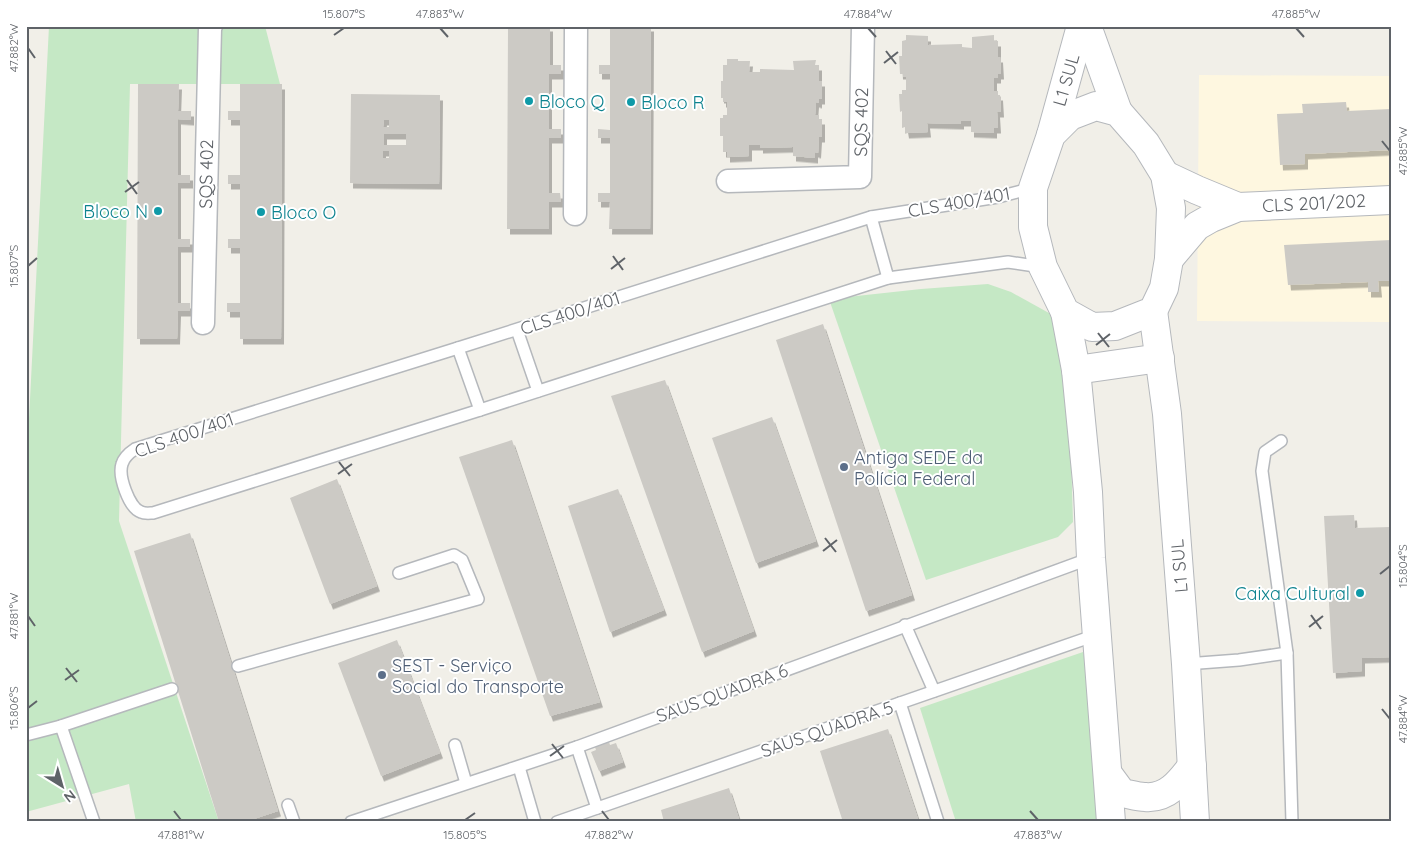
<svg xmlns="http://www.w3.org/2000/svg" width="1417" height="848" font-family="Quicksand,sans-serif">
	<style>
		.commercial { fill: #fef7e0 }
		.green { fill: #c5e8c5 }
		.building { fill: #cccac5; fill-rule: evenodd; filter: url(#shadow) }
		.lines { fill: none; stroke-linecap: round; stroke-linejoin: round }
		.service-casing { stroke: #b5b8bc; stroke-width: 14 }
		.minor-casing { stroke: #b5b8bc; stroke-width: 25 }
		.tertiary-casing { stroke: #b5b8bc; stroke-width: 30 }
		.service { stroke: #fff; stroke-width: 11 }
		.minor { stroke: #fff; stroke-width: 22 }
		.tertiary { stroke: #fff; stroke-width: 28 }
		.ticks { fill: none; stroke: #5f6368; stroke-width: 2 }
		.culture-dot { fill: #0f9aa8; stroke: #fff; stroke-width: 2 }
		.service-dot { fill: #5c6f8a; stroke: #fff; stroke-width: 2 }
		.labels { text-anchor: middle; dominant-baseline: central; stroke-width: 4; stroke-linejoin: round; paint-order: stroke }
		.street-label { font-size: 18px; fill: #5f6368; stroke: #fff }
		.culture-label { font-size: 18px; fill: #0d838f; stroke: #fff; text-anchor: start }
		.service-label { font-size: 18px; fill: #4e5e75; stroke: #fff; text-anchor: start }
		.neatline { fill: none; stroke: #5f6368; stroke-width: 2 }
		.ticks-label { font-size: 12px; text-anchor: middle; fill: #5f6368 }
	</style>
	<defs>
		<filter id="shadow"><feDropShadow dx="3" dy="5.5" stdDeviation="0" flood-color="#0004"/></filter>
	</defs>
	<rect width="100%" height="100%" fill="#f1efe8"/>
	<!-- commercial -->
	<polygon class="commercial" points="1199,75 1391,76 1391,322 1197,321"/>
	<!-- green -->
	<g class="green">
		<polygon points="49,26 265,26 280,84 130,84 119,521 219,822 136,822 129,784 26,812 26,478"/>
		<polygon points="988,284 1011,292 1067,323 1073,522 1058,537 926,580 829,299 921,289"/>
		<polygon points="1083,652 1091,688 1101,822 956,822 920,708"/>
	</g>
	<!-- building -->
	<g class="building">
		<polygon points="508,26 550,26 550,65 561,65 561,74 549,74 549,129 561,129 561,138 549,138 549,193 560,193 561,202 549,202 549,229 507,229"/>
		<polygon points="610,26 651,26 650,229 609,229 610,202 598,202 598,193 610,193 610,138 598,138 598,129 610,130 610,74 599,74 599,65 610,65"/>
		<polygon points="906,35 928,36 928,45 962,44 962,47 972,48 972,37 994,35 994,41 998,41 998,57 1000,57 1001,74 998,74 998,78 994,78 994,91 998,91 998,95 1000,95 1001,112 997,112 998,128 994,128 994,133 971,132 971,121 961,121 961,124 927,123 928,132 906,133 905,127 902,128 902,111 900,112 899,94 902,94 902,90 906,90 906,77 903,77 903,74 900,74 899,56 902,56 902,41 906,40"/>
		<polygon points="727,59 738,59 738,61 750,61 749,72 760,72 760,69 794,70 793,61 816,60 815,65 819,65 819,81 822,81 822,99 819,99 819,103 816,102 815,115 819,115 819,119 822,119 822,137 819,137 818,153 815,152 815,158 793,156 793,147 760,148 760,145 749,145 749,156 727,157 727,152 723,152 723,136 720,136 720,118 723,118 723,115 727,115 727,102 723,102 723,98 721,98 721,81 723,81 723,65 727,65"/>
		<polygon points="138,84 179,84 178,111 191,111 191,120 178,119 178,175 190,175 190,183 178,183 178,239 190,239 190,247 178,247 178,303 190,303 190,311 178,311 177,339 137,339"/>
		<polygon points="240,84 282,84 281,339 240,339 240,312 227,312 227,303 240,303 240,248 228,248 228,239 240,239 240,184 228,184 228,175 240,175 240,120 228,120 228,111 240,111"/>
		<path d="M 351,94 L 440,95 L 439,184 L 350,183 ZM 384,120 L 389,120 L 389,127 L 383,127 ZM 384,134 L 406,134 L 406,145 L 384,145 ZM 383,151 L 389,151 L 389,158 L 383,158 Z"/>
		<polygon points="1346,102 1347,111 1391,109 1391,150 1305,154 1305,164 1280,165 1277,114 1303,113 1302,104"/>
		<polygon points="1391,240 1391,281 1378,281 1379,292 1368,292 1368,282 1288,285 1284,245"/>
		<polygon points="823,324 912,595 866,611 776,340"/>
		<polygon points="665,380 754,631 702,652 611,396"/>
		<polygon points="772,417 816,541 756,563 712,438"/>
		<polygon points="512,440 600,702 550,716 459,457"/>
		<polygon points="337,479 377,586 330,604 290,498"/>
		<polygon points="618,489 664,610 610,632 568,506"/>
		<polygon points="1354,515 1355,528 1391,527 1391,657 1362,658 1362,671 1333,673 1324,516"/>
		<polygon points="190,533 278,811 245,822 219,822 134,551"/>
		<polygon points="397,640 440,753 381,776 338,663"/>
		<polygon points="888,729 919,822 843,822 820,751"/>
		<polygon points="609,742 610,745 616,743 623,762 599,771 591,752 596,750 595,747"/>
		<polygon points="729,788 740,822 664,822 661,810"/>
	</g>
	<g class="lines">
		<!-- service casing -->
		<g class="service-casing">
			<g id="service">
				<path d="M 1033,188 L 998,197 L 871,217 L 458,348 L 135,449 C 129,453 124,457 122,464 C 118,476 129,508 141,512 C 145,514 150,513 153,513 L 480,410 L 888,278 L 1008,262 L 1042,267"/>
				<polyline points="871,217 888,278"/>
				<polyline points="517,330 538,391"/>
				<polyline points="458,348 480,410"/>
				<polyline points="1281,441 1265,452 1262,471 1287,653 1292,822"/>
				<polyline points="905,625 934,691"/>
				<polyline points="1186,664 1239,660 1287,653"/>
				<polyline points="238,666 478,599 462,560 454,555 399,573"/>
				<polyline points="900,703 938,822"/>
				<polyline points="61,726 172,689"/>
				<polyline points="26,735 61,726 94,822"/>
				<polyline points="455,745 466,783"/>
				<polyline points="577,747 597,808"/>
				<polyline points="519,767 535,822"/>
				<polyline points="288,805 294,822"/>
				<polyline points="351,822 577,747 1091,558"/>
				<polyline points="557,822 1096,635"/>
			</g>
		</g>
		<!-- minor casing -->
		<g class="minor-casing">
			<g id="minor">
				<polyline points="728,181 860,177 863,26"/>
				<polyline points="575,214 576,26"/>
				<polyline points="203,323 210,28 211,26"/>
			</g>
		</g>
		<!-- tertiary casing -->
		<g class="tertiary-casing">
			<g id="tertiary">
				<polyline points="1087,26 1118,112"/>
				<polygon points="1096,106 1118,112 1146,144 1165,175 1171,208 1169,259 1164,288 1153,311 1115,326 1092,327 1065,312 1043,267 1033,227 1033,188 1051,135 1070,116"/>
				<polyline points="1051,135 1081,26"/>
				<polyline points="1165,175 1197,190 1238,207"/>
				<polyline points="1169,259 1197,226 1211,218 1238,207 1391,200"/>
				<polyline points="1153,311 1167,414 1186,664 1195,822"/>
				<polyline points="1065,312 1076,370 1088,492 1091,558 1111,822"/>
				<polyline points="1076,370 1160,358"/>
				<path d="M 1108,774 L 1122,793 C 1129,794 1137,797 1145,797 C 1167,799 1180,782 1192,766"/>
			</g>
		</g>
		<!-- service -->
		<use href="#service" class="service"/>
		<!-- minor -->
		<use href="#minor" class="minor"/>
		<!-- tertiary -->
		<use href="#tertiary" class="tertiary"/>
	</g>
	<!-- ticks -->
	<path class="ticks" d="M 440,28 L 448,37M 868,28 L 876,37M 1296,28 L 1304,37M 334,35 L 344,28M 28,48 L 35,58M 886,51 L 896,64M 884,63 L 898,52M 1382,141 L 1390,151M 127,180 L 137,194M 125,192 L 139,182M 613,256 L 623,270M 28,266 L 37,258M 611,269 L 625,258M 1098,333 L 1109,347M 1096,345 L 1110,334M 339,462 L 350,476M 338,474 L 352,464M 825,538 L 836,552M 823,551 L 837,540M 1380,574 L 1390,566M 1311,615 L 1321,629M 28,616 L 35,626M 1309,627 L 1323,616M 66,668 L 77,682M 65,680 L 79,670M 28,708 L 37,701M 1382,709 L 1390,719M 552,744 L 563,758M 550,756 L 564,746M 174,811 L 181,820M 602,811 L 609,820M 1030,811 L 1038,820M 465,820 L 475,813"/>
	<!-- markers -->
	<g class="culture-dot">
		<circle cx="529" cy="101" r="5"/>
		<circle cx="631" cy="102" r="5"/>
		<circle cx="158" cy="211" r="5"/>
		<circle cx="261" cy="212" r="5"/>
		<circle cx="1360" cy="593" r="5"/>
	</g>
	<g class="service-dot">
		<circle cx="844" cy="467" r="5"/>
		<circle cx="382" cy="675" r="5"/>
	</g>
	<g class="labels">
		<!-- street labels -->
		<g class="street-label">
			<text transform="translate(1066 80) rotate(-74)">L1 SUL</text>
			<text transform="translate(861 122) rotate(-89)">SQS 402</text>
			<text transform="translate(206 174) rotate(-89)">SQS 402</text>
			<text transform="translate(959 202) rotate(-10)">CLS 400/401</text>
			<text transform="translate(1314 203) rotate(-3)">CLS 201/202</text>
			<text transform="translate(570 313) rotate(-18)">CLS 400/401</text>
			<text transform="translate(184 435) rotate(-19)">CLS 400/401</text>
			<text transform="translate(1179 566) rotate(-95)">L1 SUL</text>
			<text transform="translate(722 693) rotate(-20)">SAUS QUADRA 6</text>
			<text transform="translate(827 729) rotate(-19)">SAUS QUADRA 5</text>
		</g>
		<!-- culture labels -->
		<g class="culture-label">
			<text x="539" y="101">Bloco Q</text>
			<text x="641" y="102">Bloco R</text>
			<text x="148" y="211" text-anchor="end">Bloco N</text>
			<text x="271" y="212">Bloco O</text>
			<text x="1350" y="593" text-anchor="end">Caixa Cultural</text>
		</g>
		<!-- service labels -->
		<g class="service-label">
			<text x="854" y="457">Antiga SEDE da<tspan x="854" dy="21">Polícia Federal</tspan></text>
			<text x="392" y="665">SEST - Serviço<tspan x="392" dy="21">Social do Transporte</tspan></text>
		</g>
	</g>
	<!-- border -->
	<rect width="1417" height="848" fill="none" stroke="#ffffff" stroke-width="55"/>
	<!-- north arrow -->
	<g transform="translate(62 786) rotate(143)" stroke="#ffffff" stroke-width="4" paint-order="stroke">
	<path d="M0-4L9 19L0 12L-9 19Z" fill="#5f6368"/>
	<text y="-8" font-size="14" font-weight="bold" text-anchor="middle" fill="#5f6368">N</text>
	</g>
	<rect x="28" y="28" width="1362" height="792" class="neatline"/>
	<g class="ticks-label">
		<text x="344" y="18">15.807°S</text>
		<text x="440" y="18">47.883°W</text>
		<text x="868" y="18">47.884°W</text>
		<text x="1296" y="18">47.885°W</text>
		<text transform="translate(14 48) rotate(-90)" y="4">47.882°W</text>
		<text transform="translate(1403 151) rotate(-90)" y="4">47.885°W</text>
		<text transform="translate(14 266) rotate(-90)" y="4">15.807°S</text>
		<text transform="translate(1403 566) rotate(-90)" y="4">15.804°S</text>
		<text transform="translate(14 616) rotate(-90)" y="4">47.881°W</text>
		<text transform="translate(14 708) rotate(-90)" y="4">15.806°S</text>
		<text transform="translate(1403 719) rotate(-90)" y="4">47.884°W</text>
		<text x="181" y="839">47.881°W</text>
		<text x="465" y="839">15.805°S</text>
		<text x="609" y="839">47.882°W</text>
		<text x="1038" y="839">47.883°W</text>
	</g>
</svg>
